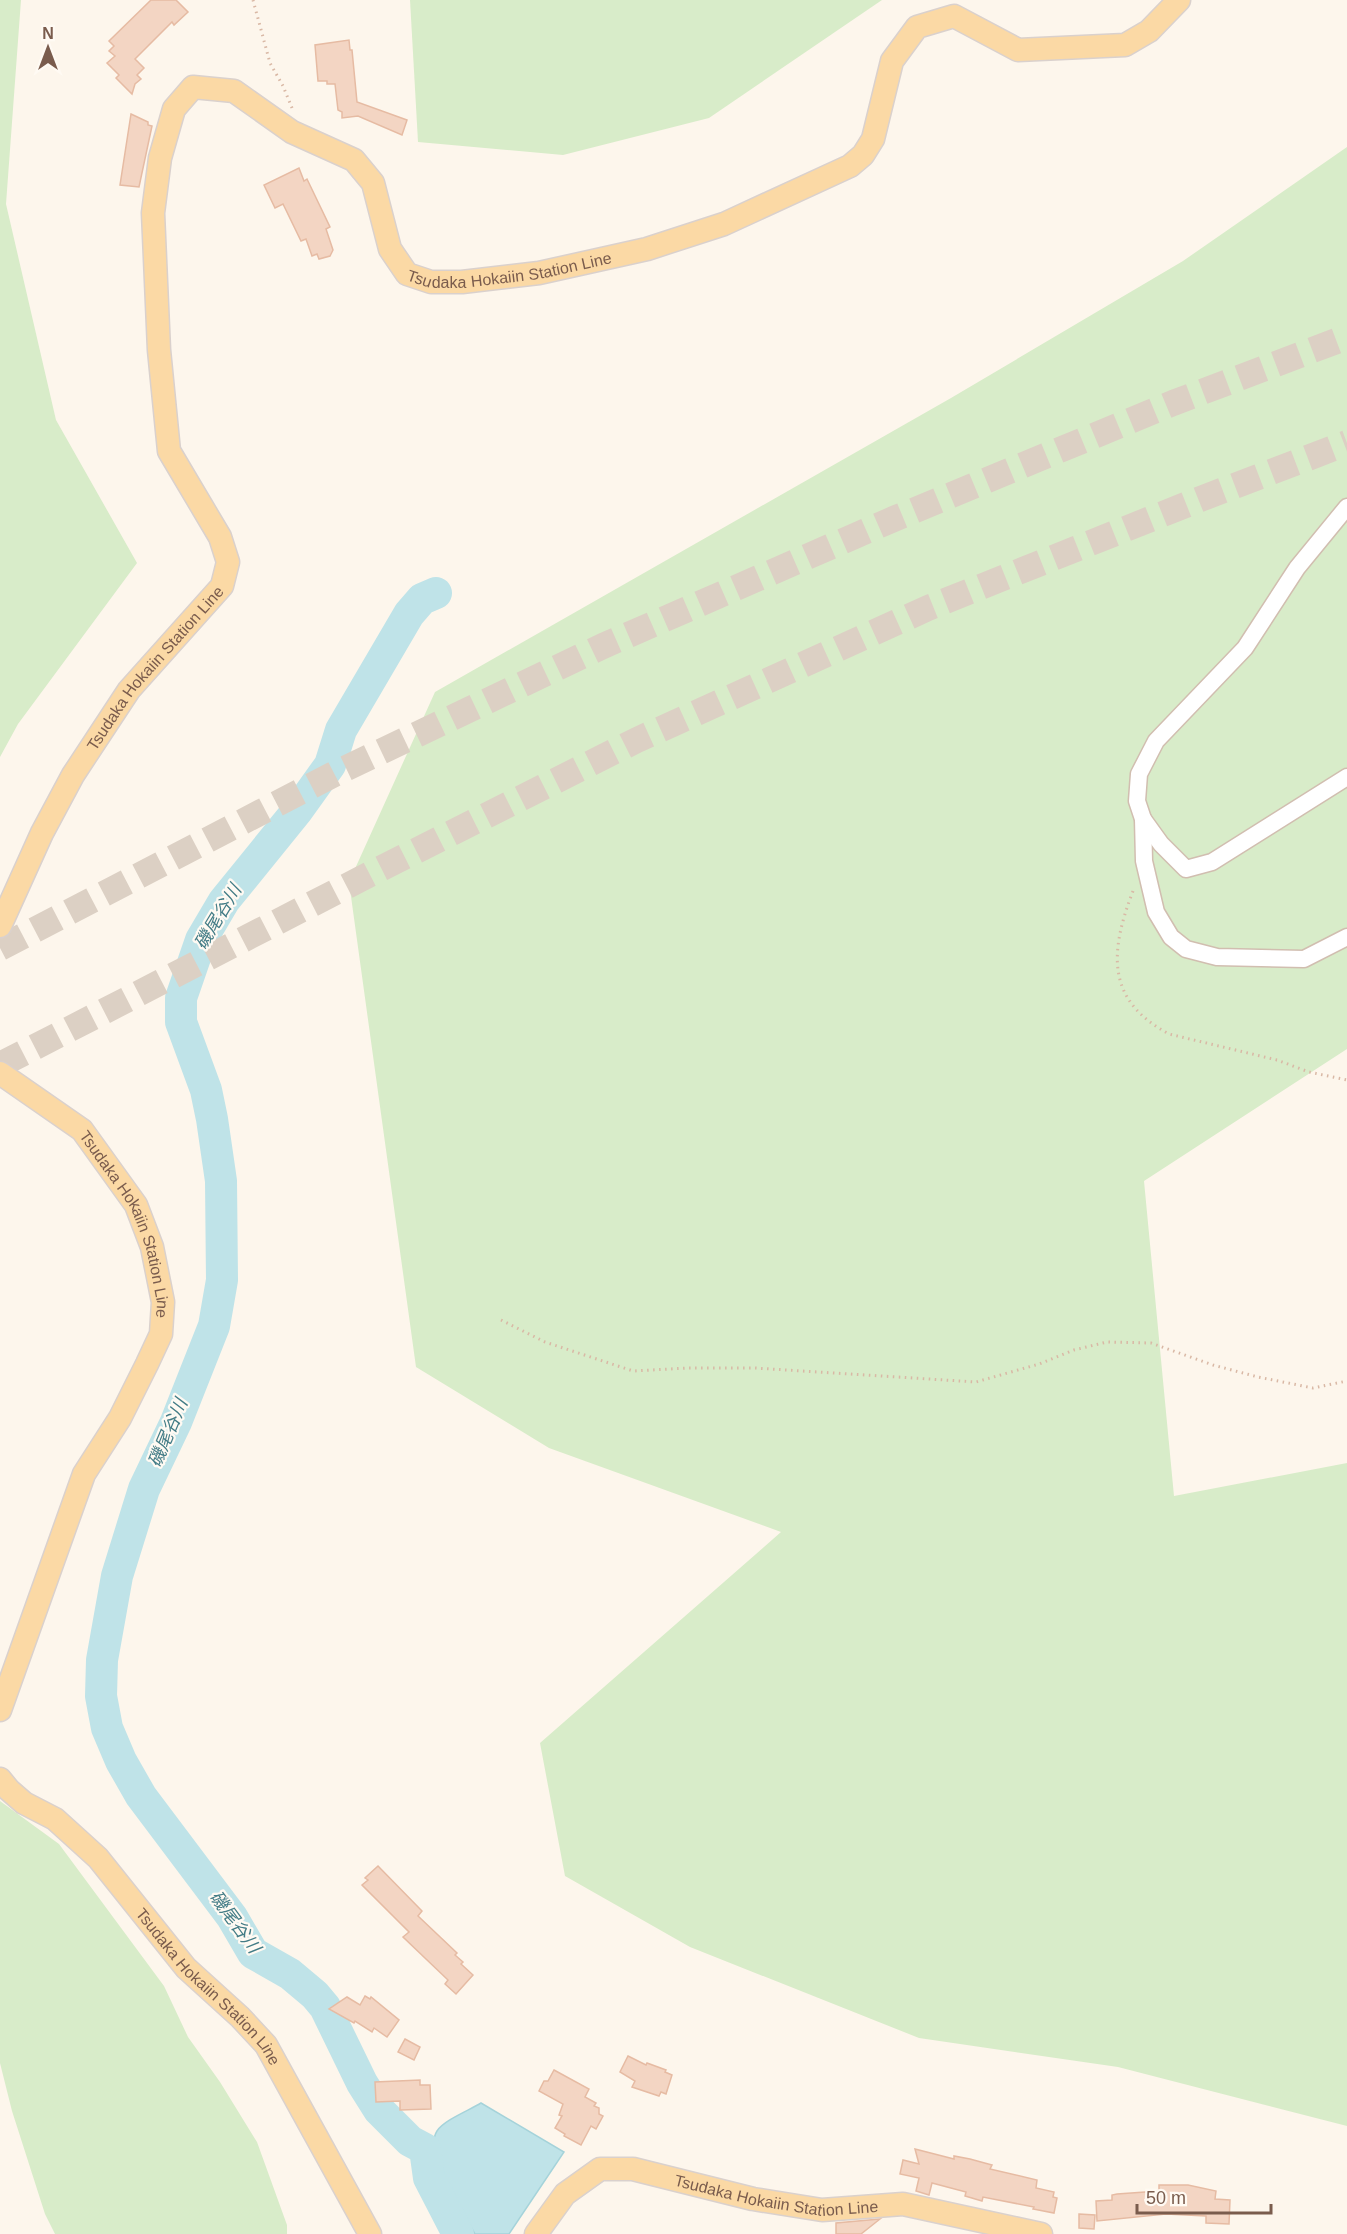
<svg xmlns="http://www.w3.org/2000/svg" width="1347" height="2234" font-family="Helvetica,'Noto Sans JP',sans-serif">
	<style>
		.green { fill: #d8ecc9 }
		.water { fill: #bfe3e8; stroke: #a5d3da; stroke-width: 1.5 }
		.lines { fill: none; stroke-linecap: round; stroke-linejoin: round }
		.river { stroke: #bfe3e8; stroke-width: 32 }
		.building { fill: #f3d5c3; stroke: #e6bba3; stroke-width: 1.5 }
		.highway-tunnel { stroke: #dcd0c4; stroke-width: 26; stroke-dasharray: 26 13; stroke-linecap: butt }
		.minor-casing { stroke: #d1beb0; stroke-width: 19 }
		.major-casing { stroke: #dad1cd; stroke-width: 25 }
		.path { stroke: #d9b8a5; stroke-width: 3; stroke-dasharray: 1.5 4.5; stroke-linecap: butt }
		.minor { stroke: #fff; stroke-width: 16 }
		.major { stroke: #fbd9a5; stroke-width: 22 }
		.labels { text-anchor: middle; dominant-baseline: central; stroke-width: 4.5; stroke-linejoin: round; paint-order: stroke }
		.street-label { font-size: 16px; fill: #7a5c4d; stroke: #fffaf3 }
		.water-label { font-size: 18px; font-style: italic; fill: #437c86; stroke: #fffaf3 }
	</style>
	<rect width="100%" height="100%" fill="#fdf6ec"/>
	<!-- green -->
	<g class="green">
		<polygon points="0,0 21,0 6,204 56,420 137,563 18,724 0,757"/>
		<polygon points="410,0 882,0 709,118 563,155 418,142"/>
		<polygon points="1347,147 1347,1049 1144,1181 1174,1496 1347,1463 1347,2126 1118,2067 919,2038 690,1947 565,1876 540,1743 781,1532 549,1448 416,1367 349,882 435,692 951,398 1183,261"/>
		<polygon points="0,1801 59,1844 164,1986 188,2037 220,2082 257,2142 287,2225 287,2234 55,2234 45,2214 12,2111 0,2063"/>
	</g>
	<!-- water -->
	<path class="water" d="M 481,2103 L 564,2152 L 509,2234 L 475,2234 C 464,2213 422,2154 437,2131 C 444,2120 470,2110 481,2103 Z"/>
	<g class="lines">
		<!-- river -->
		<polyline class="river" points="436,593 422,599 409,614 341,730 330,765 297,811 224,901 201,940 181,998 181,1022 206,1090 212,1119 221,1181 222,1280 214,1326 176,1422 144,1489 117,1576 102,1660 101,1696 107,1728 121,1761 141,1796 232,1917 253,1953 290,1974 315,1995 325,2007 362,2083 379,2110 410,2141 425,2149 429,2178 458,2234"/>
	</g>
	<!-- building -->
	<g class="building">
		<polygon points="151,0 176,0 188,12 174,25 172,22 135,59 144,68 137,75 141,79 135,84 132,94 116,78 119,75 107,63 115,56 109,51 114,46 109,41"/>
		<polygon points="349,40 350,50 352,50 357,102 407,120 402,135 358,116 342,118 342,112 338,110 335,84 327,84 327,81 318,81 315,45"/>
		<polygon points="131,114 148,122 148,125 152,126 139,187 120,185"/>
		<polygon points="299,168 304,181 307,179 330,227 326,229 333,250 330,256 319,259 317,254 312,256 306,239 301,241 283,204 275,208 264,185"/>
		<polygon points="378,1866 422,1911 418,1916 457,1953 455,1955 463,1962 461,1964 473,1975 456,1994 445,1984 448,1980 403,1937 409,1932 362,1885 368,1880 365,1878"/>
		<polygon points="365,1996 370,1999 371,1997 399,2020 387,2037 374,2028 372,2032 355,2021 354,2023 329,2009 347,1997 360,2005"/>
		<polygon points="405,2039 420,2047 414,2060 398,2052"/>
		<polygon points="628,2056 646,2065 647,2063 666,2070 665,2072 672,2075 666,2094 661,2092 659,2096 632,2087 635,2081 620,2072"/>
		<polygon points="554,2070 589,2089 585,2097 596,2103 594,2106 599,2108 599,2114 603,2116 596,2129 591,2126 581,2145 564,2136 565,2134 555,2128 562,2116 559,2115 563,2104 539,2091 544,2081 548,2081"/>
		<polygon points="420,2080 420,2085 430,2085 431,2109 400,2110 400,2101 376,2102 375,2082"/>
		<polygon points="915,2149 954,2159 954,2156 970,2159 992,2165 990,2169 1037,2180 1036,2188 1054,2192 1053,2197 1057,2198 1054,2213 1033,2209 1034,2207 983,2197 982,2201 965,2196 966,2192 932,2183 929,2195 916,2191 919,2178 900,2174 903,2160 919,2164"/>
		<polygon points="1159,2185 1188,2185 1216,2191 1215,2199 1230,2200 1229,2224 1206,2223 1206,2216 1166,2214 1097,2221 1096,2201 1112,2200 1112,2195 1117,2194 1159,2191"/>
		<polygon points="1079,2214 1095,2215 1094,2229 1079,2228"/>
		<polygon points="880,2219 861,2234 836,2234 836,2223"/>
	</g>
	<g class="lines">
		<!-- highway-tunnel -->
		<g class="highway-tunnel">
			<polyline points="0,948 338,772 603,646 896,518 1173,403 1347,337"/>
			<polyline points="0,1065 380,869 637,740 928,608 1203,498 1347,443"/>
		</g>
		<!-- minor casing -->
		<g class="minor-casing">
			<g id="minor">
				<polyline points="1347,507 1297,568 1245,648 1156,741 1139,774 1137,801 1143,819 1144,861 1156,912 1171,937 1186,949 1217,957 1304,959 1347,937"/>
				<polyline points="1143,819 1161,844 1186,869 1212,862 1347,777"/>
			</g>
		</g>
		<!-- major casing -->
		<g class="major-casing">
			<g id="major">
				<path id="s1" d="M 0,926 L 42,833 L 73,775 L 129,690 L 222,586 L 228,562 L 220,537 L 169,451 L 159,350 L 153,213 L 160,158 L 174,109 L 193,87 L 234,91 L 292,132 L 354,160 L 373,183 L 390,249 L 407,274 L 431,282 L 462,282 L 539,273 L 647,249 L 724,224 L 850,166 L 863,155 L 873,139 L 892,61 L 917,27 L 954,16 L 1018,50 L 1125,45 L 1149,31 L 1179,0"/>
				<path id="s2" d="M 0,1073 L 82,1130 L 136,1205 L 152,1247 L 163,1302 L 161,1334 L 147,1364 L 120,1418 L 84,1474 L 0,1710"/>
				<path id="s3" d="M 0,1779 L 9,1790 L 24,1803 L 55,1819 L 98,1858 L 186,1968 L 240,2017 L 266,2045 L 370,2234"/>
				<path id="s4" d="M 536,2234 L 565,2194 L 600,2169 L 633,2169 L 753,2199 L 822,2210 L 903,2204 L 1041,2234"/>
			</g>
		</g>
		<!-- path -->
		<g class="path">
			<polyline points="253,0 270,63 283,86 292,108"/>
			<path d="M 1133,891 C 1110,951 1105,1000 1169,1034 L 1277,1060 L 1309,1072 L 1347,1080"/>
			<polyline points="501,1320 545,1342 633,1371 687,1368 755,1368 976,1382 1039,1364 1074,1350 1107,1342 1151,1343 1213,1365 1258,1377 1313,1388 1347,1381"/>
		</g>
		<!-- minor -->
		<use href="#minor" class="minor"/>
		<!-- major -->
		<use href="#major" class="major"/>
	</g>
	<g class="labels">
		<!-- street labels -->
		<g class="street-label">
			<text stroke="none"><textPath href="#s1" startOffset="1347">Tsudaka Hokaiin Station Line</textPath></text>
			<text stroke="none"><textPath href="#s1" startOffset="303">Tsudaka Hokaiin Station Line</textPath></text>
			<text stroke="none"><textPath href="#s2" startOffset="206">Tsudaka Hokaiin Station Line</textPath></text>
			<text stroke="none"><textPath href="#s3" startOffset="297">Tsudaka Hokaiin Station Line</textPath></text>
			<text stroke="none"><textPath href="#s4" startOffset="272">Tsudaka Hokaiin Station Line</textPath></text>
		</g>
		<!-- water labels -->
		<g class="water-label">
			<text transform="translate(218 917) rotate(-59)">磯尾谷川</text>
			<text transform="translate(168 1433) rotate(-67)">磯尾谷川</text>
			<text transform="translate(235 1922) rotate(54)">磯尾谷川</text>
		</g>
	</g>
	<!-- north arrow -->
	<g transform="translate(48 48)" stroke="#fffaf3" stroke-width="4.5" paint-order="stroke">
	<path d="M0-4.5L10 22L0 15L-10 22Z" fill="#7a5c4d"/>
	<text y="-9" font-size="16" font-weight="bold" text-anchor="middle" fill="#7a5c4d">N</text>
	</g>
	<!-- scale -->
	<path d="M1137 2204v9h134v-9" fill="none" stroke="#7a5c4d" stroke-width="3"/>
	<text x="1146" y="2204" font-size="18" fill="#7a5c4d" stroke="#fffaf3" stroke-width="4.5" paint-order="stroke">50 m</text>
</svg>
